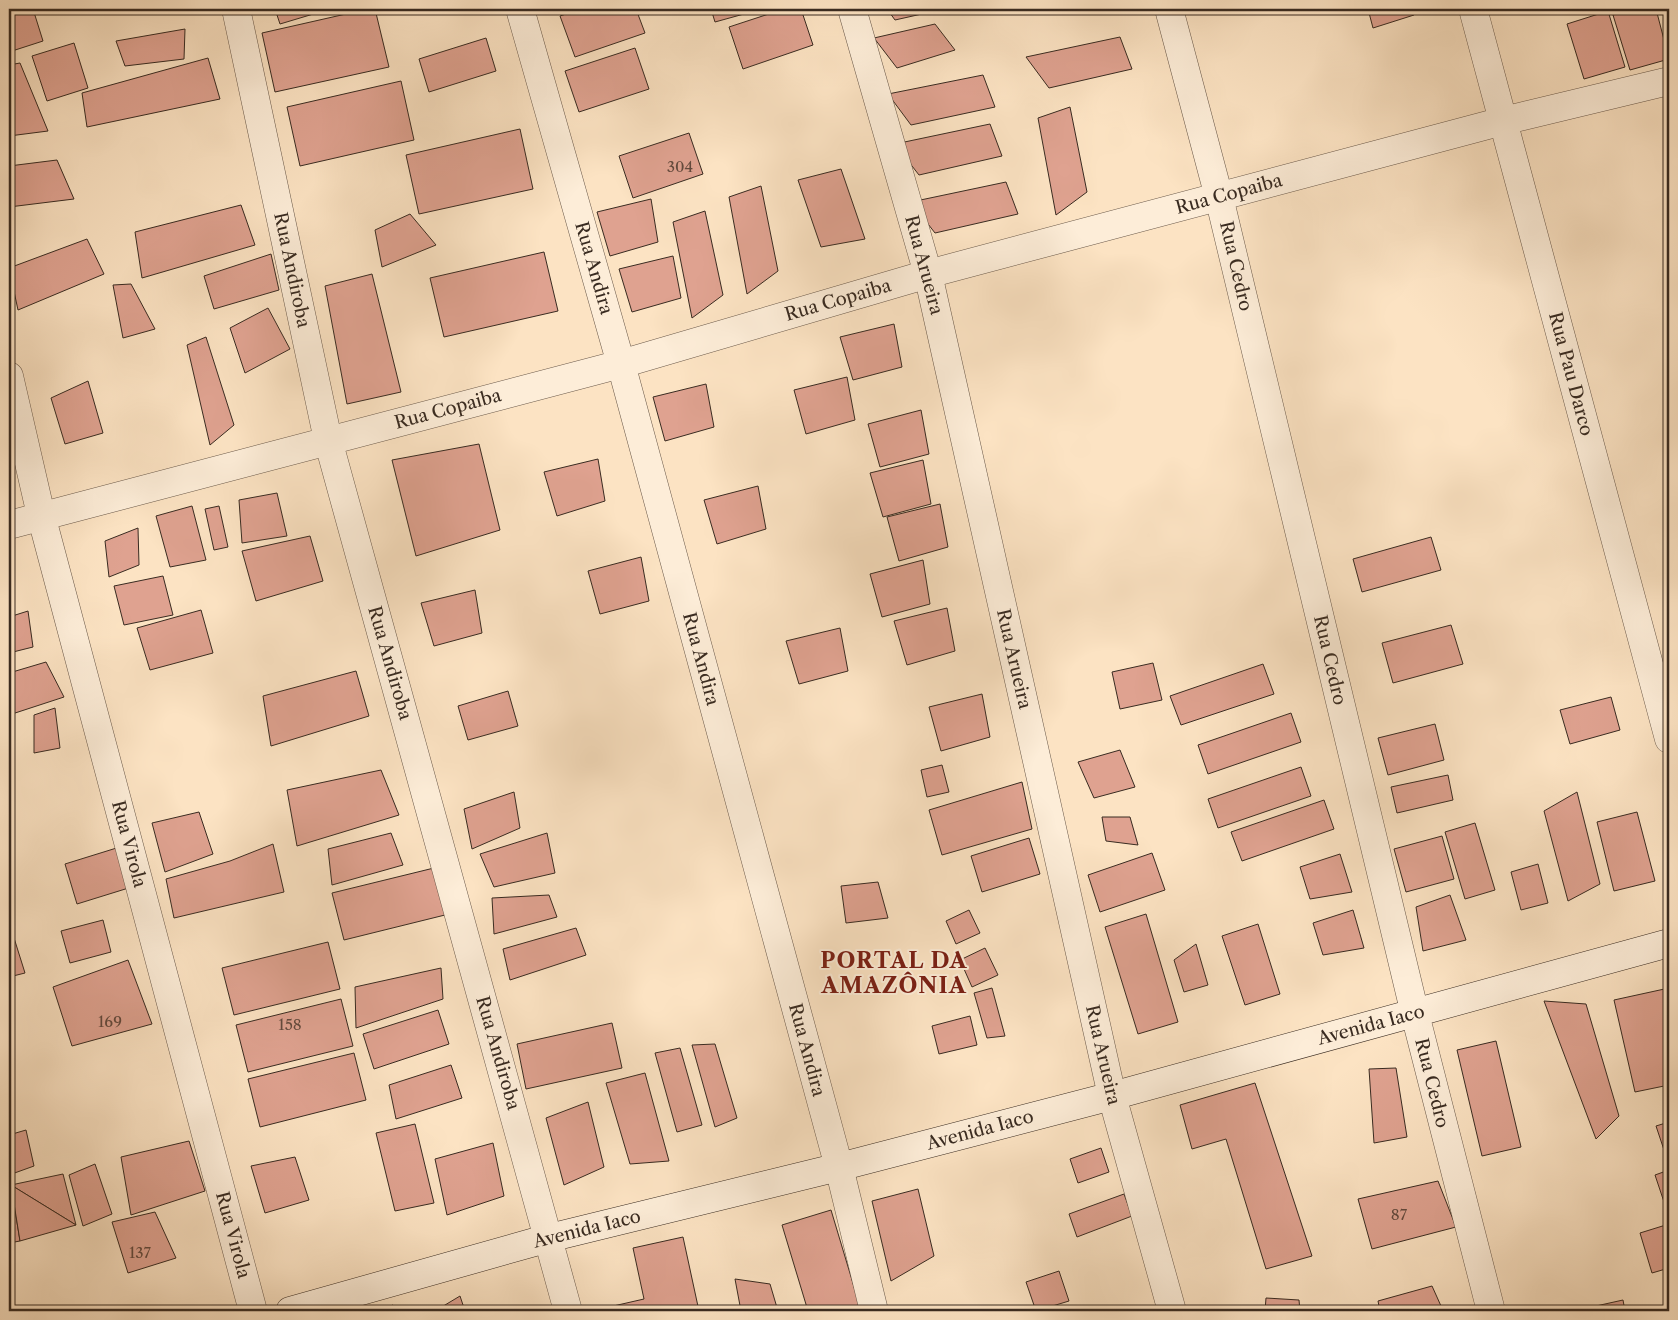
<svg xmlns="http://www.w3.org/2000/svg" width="1678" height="1320" font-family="'Libre Caslon Text',serif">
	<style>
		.building { fill: #dfa290; stroke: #392b21 }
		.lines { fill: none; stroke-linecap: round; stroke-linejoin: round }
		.street-casing { stroke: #6a594a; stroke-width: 29 }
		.secondary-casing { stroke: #392b21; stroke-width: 29 }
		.street { stroke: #fdedd8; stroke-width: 28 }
		.secondary { stroke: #fdedd8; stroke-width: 28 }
		.labels { text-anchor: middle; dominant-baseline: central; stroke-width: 4; stroke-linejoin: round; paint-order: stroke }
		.number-label { font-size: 15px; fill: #62493d }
		.street-label { font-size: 18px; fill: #392b21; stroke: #fdedd8 }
		.district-label { font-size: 22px; font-weight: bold; letter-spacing: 1px; fill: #7a1f14; stroke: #fdedd8 }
	</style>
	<rect width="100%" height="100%" fill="#fce3c3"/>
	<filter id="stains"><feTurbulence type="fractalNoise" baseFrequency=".004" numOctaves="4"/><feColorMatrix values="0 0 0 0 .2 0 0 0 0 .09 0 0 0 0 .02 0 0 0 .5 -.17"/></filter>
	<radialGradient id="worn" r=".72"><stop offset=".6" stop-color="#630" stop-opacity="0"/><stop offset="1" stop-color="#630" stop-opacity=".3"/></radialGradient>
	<!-- building -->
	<g class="building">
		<polygon points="9,9 33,9 43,41 9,52"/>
		<polygon points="275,9 330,9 280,24"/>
		<polygon points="368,9 375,9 389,67 275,92 262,33"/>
		<polygon points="581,9 636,9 645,33 575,57 560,16"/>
		<polygon points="711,9 762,9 715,22"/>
		<polygon points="784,9 801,9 813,45 743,69 729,27"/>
		<polygon points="887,9 944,9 895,20"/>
		<polygon points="1368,9 1412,9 1414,15 1373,28"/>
		<polygon points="1634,9 1656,9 1669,59 1630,70 1613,15"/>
		<polygon points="1608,11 1625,67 1584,79 1567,24"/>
		<polygon points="935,24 955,50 897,68 874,38"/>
		<polygon points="185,29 184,59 125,66 116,41"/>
		<polygon points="1120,37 1132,69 1049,88 1026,57"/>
		<polygon points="486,38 496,71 429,92 419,59"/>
		<polygon points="74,43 88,88 47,101 32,56"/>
		<polygon points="635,48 649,89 579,112 565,71"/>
		<polygon points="208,58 220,99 87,127 82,93"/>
		<polygon points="20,63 48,131 9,136 9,65"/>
		<polygon points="983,75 995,107 911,125 888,94"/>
		<polygon points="401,81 414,140 300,166 287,107"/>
		<polygon points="1070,107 1087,192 1056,215 1038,118"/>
		<polygon points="990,124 1002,156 919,175 895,144"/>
		<polygon points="520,129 533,189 419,214 406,155"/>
		<polygon points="689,133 703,174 633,198 619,156"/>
		<polygon points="57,160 74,199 9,207 9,166"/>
		<polygon points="841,169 865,239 821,247 798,180"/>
		<polygon points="1006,182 1018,214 935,233 911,202"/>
		<polygon points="761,186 778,271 747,294 729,197"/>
		<polygon points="651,199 658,242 610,256 597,212"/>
		<polygon points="241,205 255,245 142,278 135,232"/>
		<polygon points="705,211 723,295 692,318 673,222"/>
		<polygon points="410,214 436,245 382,267 375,230"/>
		<polygon points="87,239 104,274 18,310 9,268"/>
		<polygon points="544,252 558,311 444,337 430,278"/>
		<polygon points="271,254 279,290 214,309 204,276"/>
		<polygon points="673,256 681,298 632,312 619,269"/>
		<polygon points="372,274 401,392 347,404 325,286"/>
		<polygon points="131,284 155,329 123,338 113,285"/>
		<polygon points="268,308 290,349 245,373 230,328"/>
		<polygon points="894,324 902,367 853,380 840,337"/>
		<polygon points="206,337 234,425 210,445 187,345"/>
		<polygon points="847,377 855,420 806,434 794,390"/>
		<polygon points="88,381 103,433 65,444 51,398"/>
		<polygon points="706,384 714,427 665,441 653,397"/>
		<polygon points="921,410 929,454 880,467 868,424"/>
		<polygon points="479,444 500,530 416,556 392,460"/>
		<polygon points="598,459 605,501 557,516 544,472"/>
		<polygon points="923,460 931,504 883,517 870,473"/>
		<polygon points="758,486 766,529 717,544 704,500"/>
		<polygon points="277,493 287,536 242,543 239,500"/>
		<polygon points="940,504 948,547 899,561 887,517"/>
		<polygon points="192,506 206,560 170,567 156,516"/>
		<polygon points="219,506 228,547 214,550 205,509"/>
		<polygon points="138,528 139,565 109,577 105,541"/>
		<polygon points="310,536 323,581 256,601 242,551"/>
		<polygon points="1431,537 1441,570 1362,592 1353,559"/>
		<polygon points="641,557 649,601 600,614 588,571"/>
		<polygon points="923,560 930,604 882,617 870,574"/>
		<polygon points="163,576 173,615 124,625 114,586"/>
		<polygon points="475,590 482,633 434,646 421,603"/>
		<polygon points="947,608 955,651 907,665 894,621"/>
		<polygon points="201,610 213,653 150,670 137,628"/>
		<polygon points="28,611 33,647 9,653 9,617"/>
		<polygon points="1451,625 1463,664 1393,683 1382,643"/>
		<polygon points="840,628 848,671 799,684 786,641"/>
		<polygon points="46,662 64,697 9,715 9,673"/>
		<polygon points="1153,663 1162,700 1120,709 1112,672"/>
		<polygon points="1263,664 1274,694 1181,725 1170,696"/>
		<polygon points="356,671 369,716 271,746 263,696"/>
		<polygon points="508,691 518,726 468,740 458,706"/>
		<polygon points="982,694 990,737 941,751 929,707"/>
		<polygon points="1611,697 1620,730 1570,744 1560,710"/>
		<polygon points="55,708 60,748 34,753 34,715"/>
		<polygon points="1291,713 1301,742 1208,774 1198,745"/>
		<polygon points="1435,724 1444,760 1388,775 1378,738"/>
		<polygon points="1120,750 1135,787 1094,798 1078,762"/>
		<polygon points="942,765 949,792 927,797 921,770"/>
		<polygon points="1301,767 1311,796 1218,828 1208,799"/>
		<polygon points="381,770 399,815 297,846 287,790"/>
		<polygon points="1448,775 1453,800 1397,813 1391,787"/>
		<polygon points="1022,782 1032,829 942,855 929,810"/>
		<polygon points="514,792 520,828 472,849 464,809"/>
		<polygon points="1577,792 1600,884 1568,901 1544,811"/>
		<polygon points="1324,800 1334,829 1242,861 1231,832"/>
		<polygon points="199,812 213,854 165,872 152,823"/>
		<polygon points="1637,812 1655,881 1614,891 1597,822"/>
		<polygon points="1102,817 1130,817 1138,845 1106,841"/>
		<polygon points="1475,823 1495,890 1465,899 1445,832"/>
		<polygon points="391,833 403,865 332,885 328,849"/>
		<polygon points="547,833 555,873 494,887 480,854"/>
		<polygon points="1442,836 1454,879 1406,892 1394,849"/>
		<polygon points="1029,838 1040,874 982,892 971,856"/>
		<polygon points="273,844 284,892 174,918 166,879 230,861"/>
		<polygon points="123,846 135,886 77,904 65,864"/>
		<polygon points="1152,853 1165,890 1100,912 1088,875"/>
		<polygon points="1340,854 1352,892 1310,899 1300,867"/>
		<polygon points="1538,864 1548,903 1521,910 1511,872"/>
		<polygon points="438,867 449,914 344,940 332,893"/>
		<polygon points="878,882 888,918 846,923 841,886"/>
		<polygon points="549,895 557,917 494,934 492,898"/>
		<polygon points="1450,895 1466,940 1423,951 1416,907"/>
		<polygon points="969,910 980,933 956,944 946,921"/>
		<polygon points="1353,910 1364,948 1323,955 1313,923"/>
		<polygon points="1146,914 1178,1022 1138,1034 1105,927"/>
		<polygon points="103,920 111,952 70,963 61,931"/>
		<polygon points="9,922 25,973 9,977"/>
		<polygon points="1258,924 1280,994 1245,1005 1222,936"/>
		<polygon points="576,928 586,955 510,980 503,949"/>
		<polygon points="328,942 340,989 234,1015 222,968"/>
		<polygon points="1196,944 1208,985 1184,992 1174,960"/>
		<polygon points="985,948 998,975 972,987 960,960"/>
		<polygon points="128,960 152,1024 72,1046 53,987"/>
		<polygon points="441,968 443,999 356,1028 355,987"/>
		<polygon points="992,988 1005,1036 987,1038 974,993"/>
		<polygon points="1669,988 1669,1085 1635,1092 1614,1000"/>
		<polygon points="341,999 353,1046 248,1072 236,1025"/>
		<polygon points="1544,1001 1586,1004 1619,1116 1596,1139"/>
		<polygon points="438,1010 449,1044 374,1069 363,1034"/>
		<polygon points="970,1016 977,1045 939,1054 932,1026"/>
		<polygon points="612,1023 622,1068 526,1089 517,1044"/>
		<polygon points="1496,1041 1521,1147 1482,1156 1457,1050"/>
		<polygon points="715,1044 737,1118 715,1127 692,1045"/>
		<polygon points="680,1048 702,1125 677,1132 655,1053"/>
		<polygon points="354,1053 366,1100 260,1127 248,1079"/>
		<polygon points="451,1065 462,1098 396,1119 389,1085"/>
		<polygon points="1396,1068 1407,1137 1374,1143 1369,1069"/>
		<polygon points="645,1073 669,1161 630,1164 606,1083"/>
		<polygon points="1255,1083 1312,1256 1266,1269 1226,1139 1192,1149 1180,1105"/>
		<polygon points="588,1102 604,1167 564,1185 546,1118"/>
		<polygon points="1669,1122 1669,1159 1667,1159 1656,1126"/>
		<polygon points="415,1124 434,1203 395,1211 376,1133"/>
		<polygon points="26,1130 34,1166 9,1175 9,1135"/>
		<polygon points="189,1141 205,1191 131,1215 121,1157"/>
		<polygon points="493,1143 504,1196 447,1215 435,1159"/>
		<polygon points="1101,1148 1109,1172 1078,1183 1070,1159"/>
		<polygon points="295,1157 309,1200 265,1213 251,1166"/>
		<polygon points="95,1164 112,1214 83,1226 69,1175"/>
		<polygon points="1669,1170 1669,1210 1667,1211 1655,1175"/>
		<polygon points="63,1174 76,1225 11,1185"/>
		<polygon points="1438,1181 1456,1227 1372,1249 1358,1199"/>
		<polygon points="9,1185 11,1185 20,1241 9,1243"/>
		<polygon points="11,1185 76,1225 20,1241"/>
		<polygon points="918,1189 934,1256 891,1281 872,1201"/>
		<polygon points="1124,1194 1132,1216 1077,1237 1069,1214"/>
		<polygon points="831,1210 861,1310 858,1311 808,1311 782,1225"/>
		<polygon points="155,1212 176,1258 128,1273 112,1222"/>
		<polygon points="1669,1224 1669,1268 1652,1273 1640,1233"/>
		<polygon points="683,1237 699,1311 610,1311 609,1307 644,1299 633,1248"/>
		<polygon points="1059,1271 1069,1301 1036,1311 1026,1282"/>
		<polygon points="735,1279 770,1284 778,1311 741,1311"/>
		<polygon points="1432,1286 1441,1306 1380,1311 1378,1301"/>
		<polygon points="460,1296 465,1311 435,1311"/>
		<polygon points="1266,1298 1299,1300 1300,1311 1265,1311"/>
		<polygon points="1623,1300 1625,1311 1579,1311 1578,1310"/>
		<polygon points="393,1305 395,1311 376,1311"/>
	</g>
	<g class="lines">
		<!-- street casing -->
		<g class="street-casing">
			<g id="street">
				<polyline points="236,9 328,440 568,1311"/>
				<polyline points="520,9 621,364 839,1167 874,1311"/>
				<polyline points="852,9 928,274 1112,1096 1172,1311"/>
				<polyline points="1169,9 1219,197 1415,1014 1491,1311"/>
				<polyline points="1473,9 1669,739"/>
				<polyline points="9,376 41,515 253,1311"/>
				<polyline points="9,525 621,364 928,274 1503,121 1669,81"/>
			</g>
		</g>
		<!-- secondary casing -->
		<g class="secondary-casing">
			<polyline id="secondary" points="290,1311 549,1238 839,1167 1112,1096 1669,943"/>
		</g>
		<!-- street -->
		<use href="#street" class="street"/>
		<!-- secondary -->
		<use href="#secondary" class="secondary"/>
	</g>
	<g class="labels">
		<!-- number labels -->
		<g class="number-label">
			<text x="680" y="166">304</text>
			<text x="110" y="1021">169</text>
			<text x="290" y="1024">158</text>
			<text x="1399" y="1214">87</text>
			<text x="140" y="1252">137</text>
		</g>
		<!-- street labels -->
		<g class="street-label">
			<text transform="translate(1229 194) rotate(-15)">Rua Copaiba</text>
			<text transform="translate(924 265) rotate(75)">Rua Arueira</text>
			<text transform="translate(1236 266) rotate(77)">Rua Cedro</text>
			<text transform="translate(594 268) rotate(74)">Rua Andira</text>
			<text transform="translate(292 270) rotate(78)">Rua Andiroba</text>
			<text transform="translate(838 300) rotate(-16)">Rua Copaiba</text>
			<text transform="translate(1571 374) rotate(75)">Rua Pau Darco</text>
			<text transform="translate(448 409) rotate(-15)">Rua Copaiba</text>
			<text transform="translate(701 659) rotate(75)">Rua Andira</text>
			<text transform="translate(1014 659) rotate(77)">Rua Arueira</text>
			<text transform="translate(1330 660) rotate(77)">Rua Cedro</text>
			<text transform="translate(390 663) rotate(74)">Rua Andiroba</text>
			<text transform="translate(129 844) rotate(75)">Rua Virola</text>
			<text transform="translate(1371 1025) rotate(-15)">Avenida Iaco</text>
			<text transform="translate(807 1050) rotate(75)">Rua Andira</text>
			<text transform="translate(498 1053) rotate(74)">Rua Andiroba</text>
			<text transform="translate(1103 1055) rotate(77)">Rua Arueira</text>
			<text transform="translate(1432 1083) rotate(76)">Rua Cedro</text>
			<text transform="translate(980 1130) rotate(-15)">Avenida Iaco</text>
			<text transform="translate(587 1229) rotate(-14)">Avenida Iaco</text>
			<text transform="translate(233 1235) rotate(75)">Rua Virola</text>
		</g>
		<!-- district labels -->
		<g class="district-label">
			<text x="894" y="960">PORTAL DA<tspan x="894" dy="25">AMAZÔNIA</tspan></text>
		</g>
	</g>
	<!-- margin -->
	<rect width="1678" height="1320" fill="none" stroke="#fce3c3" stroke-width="30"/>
	<rect x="10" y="10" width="1658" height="1300" fill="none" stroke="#392b21" stroke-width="2.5"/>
	<rect x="15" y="15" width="1648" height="1290" fill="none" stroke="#392b21"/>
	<rect width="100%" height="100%" filter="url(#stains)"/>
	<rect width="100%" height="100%" fill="url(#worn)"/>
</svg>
